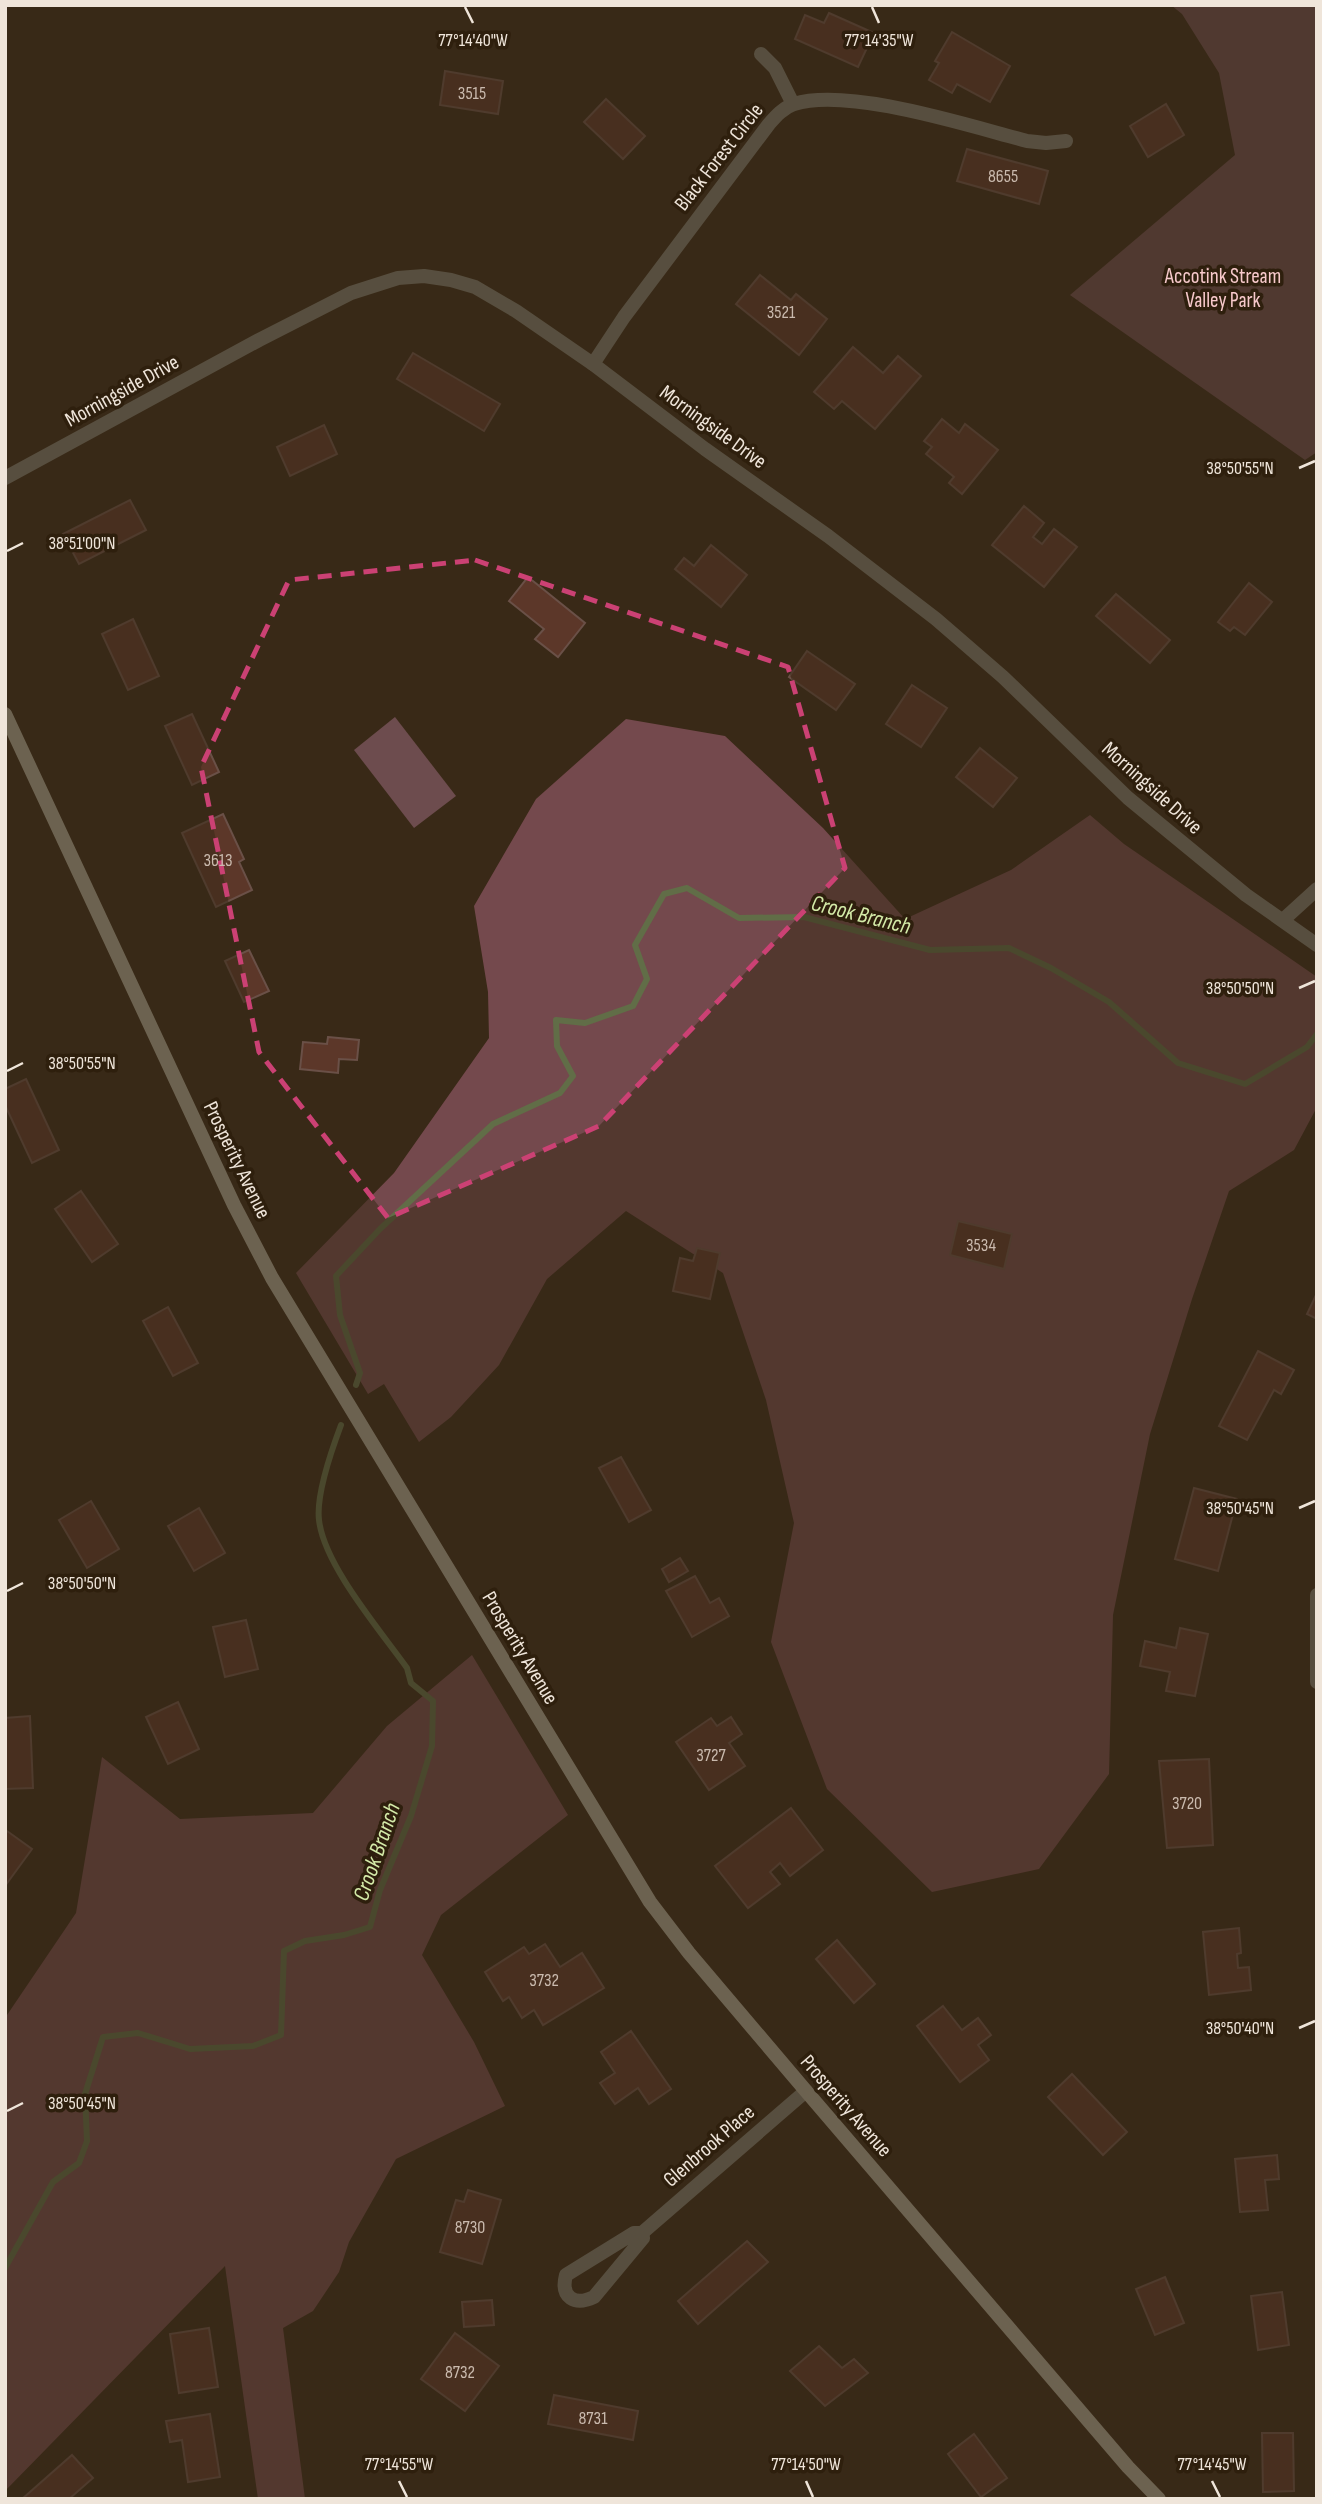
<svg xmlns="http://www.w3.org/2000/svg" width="1322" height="2504" font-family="'Sofia Sans Condensed',sans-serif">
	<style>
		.green { fill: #6d4c4e }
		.forest { fill: #74494d }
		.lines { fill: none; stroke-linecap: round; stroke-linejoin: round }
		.stream { stroke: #616d47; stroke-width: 6 }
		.building { fill: #5c3729; stroke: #6a5047; stroke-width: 2 }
		.minor { stroke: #7d7b6f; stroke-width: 14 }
		.secondary { stroke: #aca795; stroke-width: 14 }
		.marked { fill: none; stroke: #cb4174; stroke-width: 5; stroke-dasharray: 14 9; stroke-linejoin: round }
		.ticks { fill: none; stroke: #efe5da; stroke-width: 2.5 }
		.labels { text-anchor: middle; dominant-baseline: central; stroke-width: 7; stroke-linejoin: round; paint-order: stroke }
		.number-label { font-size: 18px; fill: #cabaae }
		.street-label { font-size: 21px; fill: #efe5da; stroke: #2e1f0d }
		.park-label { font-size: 21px; fill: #f7c9cb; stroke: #2e1f0d }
		.water-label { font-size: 23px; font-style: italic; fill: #d4eaa8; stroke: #2e1f0d }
		.ticks-label { font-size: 18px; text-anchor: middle; fill: #efe5da; stroke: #2e1f0d; stroke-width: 7; stroke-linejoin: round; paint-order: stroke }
	</style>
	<rect width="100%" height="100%" fill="#392917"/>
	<!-- green -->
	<g class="green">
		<polygon points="1171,5 1317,5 1317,452 1305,460 1070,295 1235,155 1219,73 1182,14"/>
		<polygon points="395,717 456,796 414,828 354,750"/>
	</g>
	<!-- forest -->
	<g class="forest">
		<polygon points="626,719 725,736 823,828 905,919 1011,870 1090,815 1124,844 1317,977 1317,1107 1294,1150 1229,1191 1192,1299 1150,1434 1113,1615 1109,1774 1039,1869 932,1892 827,1789 771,1642 794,1523 766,1400 723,1273 626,1211 547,1279 499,1365 451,1417 419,1442 384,1384 368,1394 296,1273 394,1173 489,1038 488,992 474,906 536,799"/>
		<polygon points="472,1655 568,1815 441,1915 422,1955 474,2042 505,2106 396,2159 349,2242 339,2272 313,2311 283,2328 305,2499 258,2499 225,2266 5,2491 5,2018 76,1913 102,1757 180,1819 313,1813 387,1726"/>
	</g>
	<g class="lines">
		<!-- stream -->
		<g class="stream">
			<polyline points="356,1385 360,1373 340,1315 336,1276 380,1229 493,1124 560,1093 573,1076 557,1046 556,1020 585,1023 633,1006 647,979 635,945 664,894 687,888 739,918 804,917 930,950 1009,948 1051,968 1109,1002 1178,1063 1245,1084 1307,1047 1317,1034"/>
			<path d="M 5,2268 L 53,2182 L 79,2163 L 87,2141 L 85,2094 L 103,2037 L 138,2033 L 190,2049 L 253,2046 L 281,2035 L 284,1951 L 305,1941 L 344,1935 L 370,1927 L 380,1890 L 411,1816 L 432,1746 L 433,1701 L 411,1683 L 407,1668 C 380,1630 324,1565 319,1520 C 316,1495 332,1449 341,1425"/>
		</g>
	</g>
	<!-- building -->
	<g class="building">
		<polygon points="829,13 874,33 858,67 795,39 805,15 824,23"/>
		<polygon points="952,32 1010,66 990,102 957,84 952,93 929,80 939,63 935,61"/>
		<polygon points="445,71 503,81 498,114 440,105"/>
		<polygon points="606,99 645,136 623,159 584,122"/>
		<polygon points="1166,104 1184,135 1148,157 1130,126"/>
		<polygon points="967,149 1048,171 1039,204 957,181"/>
		<polygon points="760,275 791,300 796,294 827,319 799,355 736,304"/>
		<polygon points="853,347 883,373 898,356 921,376 875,429 842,401 834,409 814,392"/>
		<polygon points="413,353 500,404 484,431 397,379"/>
		<polygon points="942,419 959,433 965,424 998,450 962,494 949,483 954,477 926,454 932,447 924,441"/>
		<polygon points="324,425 337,454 290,476 277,447"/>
		<polygon points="130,500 146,530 79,564 63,534"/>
		<polygon points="1024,506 1044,523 1033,537 1042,544 1054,529 1077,547 1044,587 992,545"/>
		<polygon points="711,545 747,575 721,607 675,569 684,558 694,566"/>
		<polygon points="528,577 585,623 558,657 535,639 544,629 509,601"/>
		<polygon points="1249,583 1272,602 1245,635 1234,627 1230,631 1218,622"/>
		<polygon points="1116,594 1170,640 1150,663 1096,616"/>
		<polygon points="133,619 159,676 128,690 102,634"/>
		<polygon points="807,651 855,684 836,710 789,677"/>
		<polygon points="912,685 947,708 921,747 886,724"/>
		<polygon points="192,714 219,772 192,785 165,726"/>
		<polygon points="980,748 1017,778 993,807 956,777"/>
		<polygon points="223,814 244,859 239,862 252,890 216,907 182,833"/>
		<polygon points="249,950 269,991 244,1002 225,961"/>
		<polygon points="328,1037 359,1040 357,1060 339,1059 338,1073 300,1069 303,1042 327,1044"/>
		<polygon points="26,1079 59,1150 32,1163 5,1105 5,1089"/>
		<polygon points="81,1191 118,1244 92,1262 55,1209"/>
		<polygon points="958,1221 1012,1234 1004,1269 950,1255"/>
		<polygon points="697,1248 720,1253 710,1299 673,1291 680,1258 693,1261"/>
		<polygon points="1317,1293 1317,1319 1307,1314"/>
		<polygon points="168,1307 198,1363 173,1376 143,1321"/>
		<polygon points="1258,1351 1294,1370 1281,1394 1274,1390 1247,1440 1219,1426"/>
		<polygon points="621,1457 651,1510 629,1522 599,1468"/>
		<polygon points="1194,1488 1237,1499 1218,1571 1175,1559"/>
		<polygon points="91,1501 119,1549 87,1568 59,1520"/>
		<polygon points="199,1508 225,1553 194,1571 168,1526"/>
		<polygon points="680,1558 688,1571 669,1582 662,1569"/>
		<polygon points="695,1576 710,1603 719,1598 729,1616 692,1637 666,1591"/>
		<polygon points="246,1620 258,1669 225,1677 213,1627"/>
		<polygon points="1180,1628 1208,1634 1195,1696 1166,1691 1170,1672 1140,1666 1145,1641 1176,1648"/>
		<polygon points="178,1702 199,1749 168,1764 146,1717"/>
		<polygon points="30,1716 33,1788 5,1789 5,1718"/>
		<polygon points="731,1717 742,1734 729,1743 745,1766 709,1790 676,1742 711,1718 717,1726"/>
		<polygon points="1209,1759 1213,1845 1167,1848 1159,1761"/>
		<polygon points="791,1808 823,1850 790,1876 780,1863 770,1872 780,1884 748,1908 715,1866"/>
		<polygon points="7,1831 32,1849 5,1886 5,1833"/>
		<polygon points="1239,1928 1241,1953 1237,1954 1238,1968 1249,1967 1251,1990 1209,1995 1203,1932"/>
		<polygon points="837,1940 875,1984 854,2003 816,1959"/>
		<polygon points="545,1944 560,1967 582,1953 604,1988 543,2025 534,2010 522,2018 509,1997 503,2001 485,1972 524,1947 529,1954"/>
		<polygon points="943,2006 962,2030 978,2018 991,2035 978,2045 989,2060 960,2082 917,2026"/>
		<polygon points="631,2031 671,2089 649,2104 638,2088 615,2104 600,2083 615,2073 601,2052"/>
		<polygon points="1072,2074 1127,2132 1103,2155 1048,2097"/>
		<polygon points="1277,2155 1279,2179 1265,2180 1268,2210 1240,2212 1235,2159"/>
		<polygon points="468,2190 501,2200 482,2264 440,2252 456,2200 464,2202"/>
		<polygon points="747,2241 768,2262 698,2324 678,2301"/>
		<polygon points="1165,2277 1184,2323 1155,2335 1136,2289"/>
		<polygon points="1282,2292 1289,2345 1258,2350 1251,2296"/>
		<polygon points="492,2300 494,2325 464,2327 462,2302"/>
		<polygon points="209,2328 218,2387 179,2393 170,2334"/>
		<polygon points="455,2333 499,2366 465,2411 421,2379"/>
		<polygon points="819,2346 842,2368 854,2359 868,2373 825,2406 790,2371"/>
		<polygon points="554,2395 638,2411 633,2440 548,2424"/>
		<polygon points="210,2414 220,2477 188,2482 182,2440 170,2442 166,2421"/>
		<polygon points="1262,2433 1293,2433 1294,2491 1263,2492"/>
		<polygon points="974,2434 1007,2478 981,2497 948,2454"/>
		<polygon points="72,2455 93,2478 69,2499 22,2499"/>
	</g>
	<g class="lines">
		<!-- minor -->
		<g class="minor">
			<polyline points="761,54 775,68 793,104"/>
			<path d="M 593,364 L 624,317 L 769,124 C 776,116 783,108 794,104 C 849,87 969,126 1027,141 L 1046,143 L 1066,141"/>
			<polyline points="5,478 259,340 351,293 398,278 424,276 451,280 475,287 516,311 593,364 705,449 828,536 936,619 1003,677 1128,798 1246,895 1317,945"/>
			<polyline points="1283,920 1317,889"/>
			<polyline points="1317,1595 1317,1682"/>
			<path d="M 634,2233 L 642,2233 L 643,2238 L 594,2297 C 575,2306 560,2298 566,2275 Z"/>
			<polyline points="642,2233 806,2091"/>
		</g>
		<!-- secondary -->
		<polyline class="secondary" points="5,714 234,1205 272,1278 650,1902 689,1953 806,2091 1128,2467 1159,2499"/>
	</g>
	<!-- marked area -->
	<path d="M0 0H1322V2504H0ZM 475,560 L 788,667 L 845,868 L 599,1126 L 388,1218 L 259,1052 L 201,767 L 289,580 Z" fill="#392917" fill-opacity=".55" fill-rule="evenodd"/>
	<path class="marked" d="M 475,560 L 788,667 L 845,868 L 599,1126 L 388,1218 L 259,1052 L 201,767 L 289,580 Z"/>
	<!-- ticks -->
	<path class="ticks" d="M 465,7 L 473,23M 872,7 L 879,23M 1299,468 L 1315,461M 7,551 L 23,543M 1299,988 L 1315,981M 7,1071 L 23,1063M 1299,1508 L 1315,1501M 7,1591 L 23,1583M 1299,2028 L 1315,2021M 7,2111 L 23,2103M 399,2481 L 407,2497M 806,2481 L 813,2497M 1212,2481 L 1220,2497"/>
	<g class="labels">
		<!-- number labels -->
		<g class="number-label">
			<text x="472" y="93">3515</text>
			<text x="1003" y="176">8655</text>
			<text x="781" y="312">3521</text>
			<text x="218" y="860">3613</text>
			<text x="981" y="1245">3534</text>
			<text x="711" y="1755">3727</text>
			<text x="1187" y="1803">3720</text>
			<text x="544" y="1980">3732</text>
			<text x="470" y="2227">8730</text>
			<text x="460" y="2372">8732</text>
			<text x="593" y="2418">8731</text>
		</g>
		<!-- street labels -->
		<g class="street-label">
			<text transform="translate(719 157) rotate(-52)">Black Forest Circle</text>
			<text transform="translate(122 391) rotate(-29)">Morningside Drive</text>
			<text transform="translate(713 427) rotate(36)">Morningside Drive</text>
			<text transform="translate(1152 788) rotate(42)">Morningside Drive</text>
			<text transform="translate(237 1160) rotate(64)">Prosperity Avenue</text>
			<text transform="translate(520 1648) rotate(59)">Prosperity Avenue</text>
			<text transform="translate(846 2106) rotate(49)">Prosperity Avenue</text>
			<text transform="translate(709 2146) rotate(-41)">Glenbrook Place</text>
		</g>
		<!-- park labels -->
		<g class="park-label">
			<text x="1223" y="276">Accotink Stream<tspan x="1223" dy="24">Valley Park</tspan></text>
		</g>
		<!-- water labels -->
		<g class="water-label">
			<text transform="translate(861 915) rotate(14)">Crook Branch</text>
			<text transform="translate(377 1852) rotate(-71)">Crook Branch</text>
		</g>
	</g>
	<g class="ticks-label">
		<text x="473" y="46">77°14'40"W</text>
		<text x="879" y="46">77°14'35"W</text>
		<text x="1240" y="474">38°50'55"N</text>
		<text x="82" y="549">38°51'00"N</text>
		<text x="1240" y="994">38°50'50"N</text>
		<text x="82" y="1069">38°50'55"N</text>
		<text x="1240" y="1514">38°50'45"N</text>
		<text x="82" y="1589">38°50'50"N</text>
		<text x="1240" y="2034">38°50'40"N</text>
		<text x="82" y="2109">38°50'45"N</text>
		<text x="399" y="2470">77°14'55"W</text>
		<text x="806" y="2470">77°14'50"W</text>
		<text x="1212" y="2470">77°14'45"W</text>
	</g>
	<!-- border -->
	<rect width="1322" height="2504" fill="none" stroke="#efe5da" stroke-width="14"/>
</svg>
